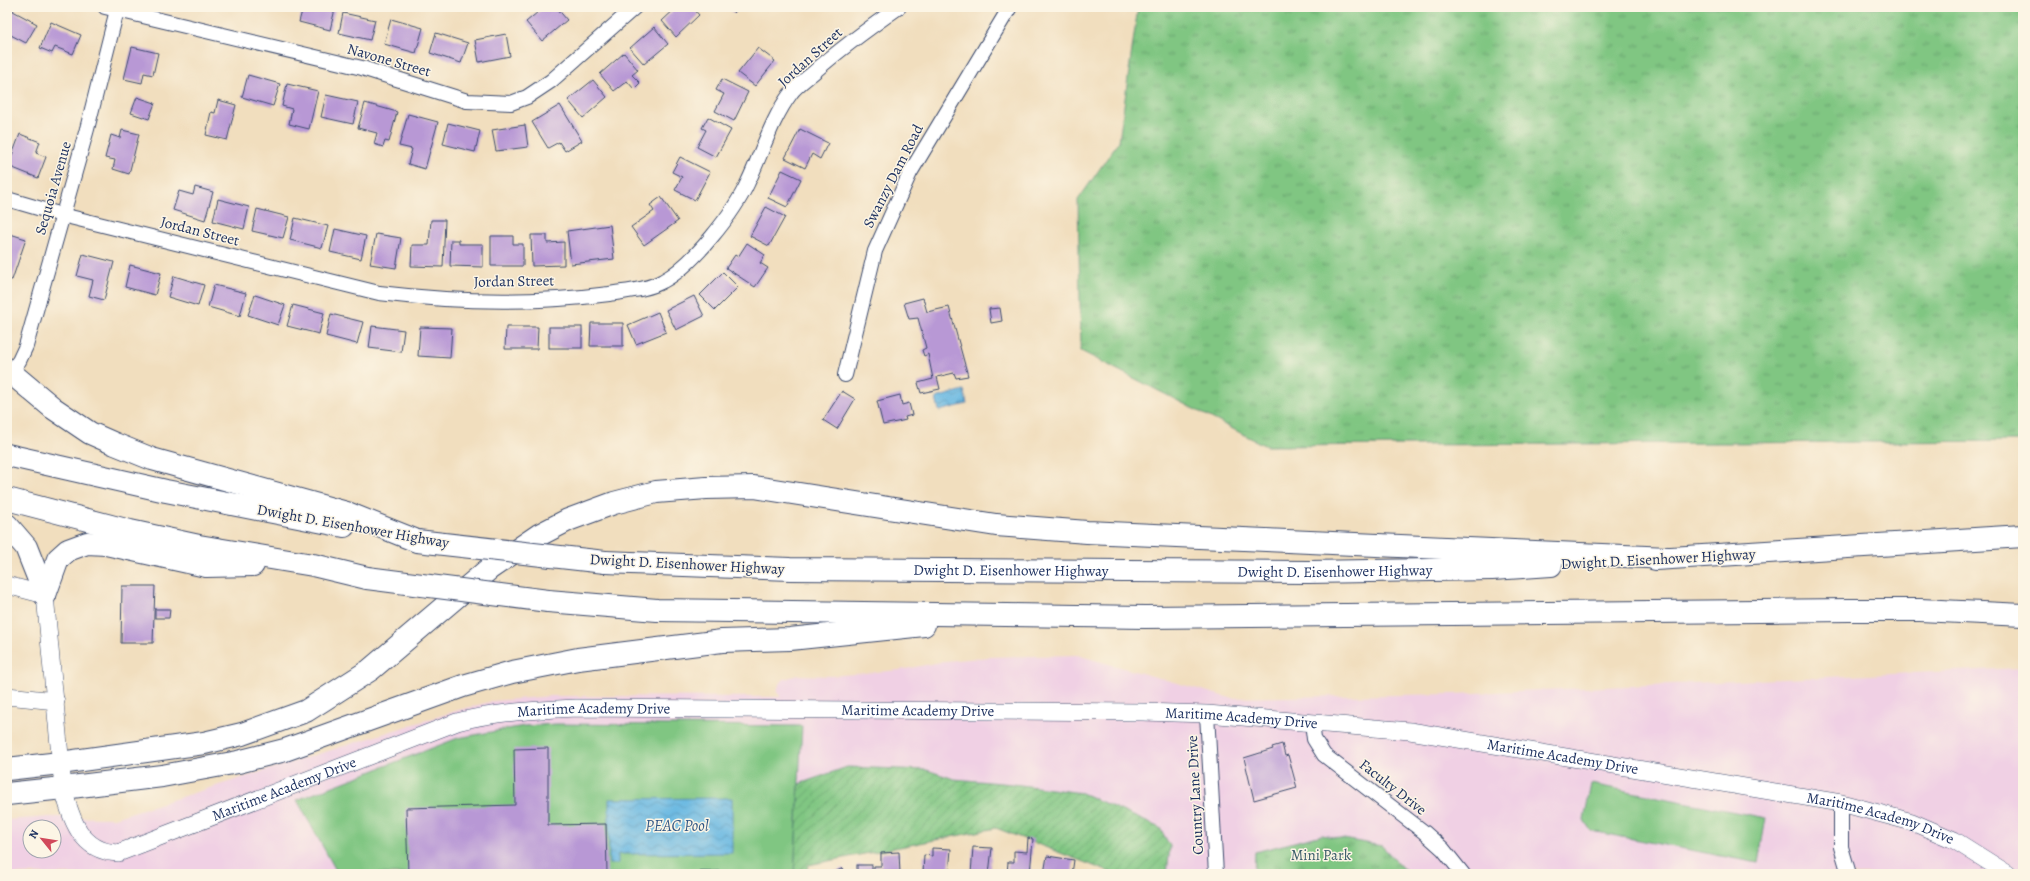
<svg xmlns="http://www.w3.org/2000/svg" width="2030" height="881" font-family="Alegreya,serif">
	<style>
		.built { fill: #f0d0e4; fill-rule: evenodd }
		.grass { fill: url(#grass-tufts); stroke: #4e7a70 }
		.garden { fill: url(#garden-furrows); stroke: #4e7a70 }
		.pitch { fill: #80c682; stroke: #4e7a70 }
		.water { fill: url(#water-waves); stroke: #4174a0 }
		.building { fill: #b898d5 }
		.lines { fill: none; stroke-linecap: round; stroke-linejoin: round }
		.minor-casing { stroke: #3b496c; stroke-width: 16 }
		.tertiary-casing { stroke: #3b496c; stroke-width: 18 }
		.primary-casing { stroke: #3b496c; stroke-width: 24 }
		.motorway-casing { stroke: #3b496c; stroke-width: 24 }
		.minor { stroke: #fff; stroke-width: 14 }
		.tertiary { stroke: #fff; stroke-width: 17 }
		.primary { stroke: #fff; stroke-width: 22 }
		.motorway { stroke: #fff; stroke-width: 22 }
		.motorway-bridge-casing { stroke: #3b496c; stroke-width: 24; stroke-linecap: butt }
		.motorway-bridge { stroke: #fff; stroke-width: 22 }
		.labels { text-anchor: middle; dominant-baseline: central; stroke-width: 3; stroke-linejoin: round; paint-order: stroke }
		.street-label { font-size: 15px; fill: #1b2f5e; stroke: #fcf5e5 }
		.park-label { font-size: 15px; fill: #395c69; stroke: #fcf5e5 }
		.water-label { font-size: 16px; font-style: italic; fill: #325886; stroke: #fcf5e5 }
	</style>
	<defs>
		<pattern id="grass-tufts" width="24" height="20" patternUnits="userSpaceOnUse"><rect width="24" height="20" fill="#80c682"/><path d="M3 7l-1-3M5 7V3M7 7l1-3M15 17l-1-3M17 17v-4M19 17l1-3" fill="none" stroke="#68a16e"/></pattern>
		<pattern id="garden-furrows" width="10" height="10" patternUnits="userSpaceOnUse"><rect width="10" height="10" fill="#80c682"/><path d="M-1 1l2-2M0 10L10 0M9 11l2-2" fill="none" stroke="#68a16e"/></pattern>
		<pattern id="water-waves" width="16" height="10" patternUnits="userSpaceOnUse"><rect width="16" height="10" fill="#67b8e2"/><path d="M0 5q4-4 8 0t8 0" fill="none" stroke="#5496ba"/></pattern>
	</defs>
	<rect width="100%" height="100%" fill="#fcf5e5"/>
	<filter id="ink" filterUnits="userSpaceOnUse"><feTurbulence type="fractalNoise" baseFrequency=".025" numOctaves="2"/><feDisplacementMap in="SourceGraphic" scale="8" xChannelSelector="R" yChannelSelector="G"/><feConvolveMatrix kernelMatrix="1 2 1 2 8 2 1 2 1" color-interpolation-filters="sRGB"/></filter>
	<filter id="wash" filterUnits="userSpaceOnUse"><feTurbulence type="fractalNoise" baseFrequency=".012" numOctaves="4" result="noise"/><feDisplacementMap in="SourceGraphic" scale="16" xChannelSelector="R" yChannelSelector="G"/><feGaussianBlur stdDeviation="0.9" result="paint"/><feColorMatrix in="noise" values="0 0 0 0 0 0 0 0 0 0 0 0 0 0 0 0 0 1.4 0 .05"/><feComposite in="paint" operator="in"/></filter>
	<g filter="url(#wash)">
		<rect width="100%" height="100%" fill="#f1debe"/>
		<!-- built -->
		<path class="built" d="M 1077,655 L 1230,698 L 1454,694 L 2023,668 L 2023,874 L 1130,874 L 1112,873 L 996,828 L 808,865 L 806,874 L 7,874 L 7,820 L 49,817 L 114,818 L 459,710 L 493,701 L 551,696 L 781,697 L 777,691 L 779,685 L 784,679 L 798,675 L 831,676 L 900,670 L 946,661 L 990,657 ZM 30,827 L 54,827 L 54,851 L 30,851 Z"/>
		<!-- grass -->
		<g class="grass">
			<polygon points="1138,7 2023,7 2023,441 1266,446 1081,351 1078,200 1119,141"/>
			<polygon points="1322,835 1382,846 1408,874 1254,874 1255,852"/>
		</g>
		<!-- garden -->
		<polygon class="garden" points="847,767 927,770 954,779 1013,784 1082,793 1160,828 1170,846 1167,874 1112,873 996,828 808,865 806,874 794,874 799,784"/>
		<!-- pitch -->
		<g class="pitch">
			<polygon points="556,724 802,726 794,874 338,874 297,800 458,738 524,726"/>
			<polygon points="1591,784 1766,818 1758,863 1591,831 1584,820"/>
		</g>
		<!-- water -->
		<g class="water">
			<polygon points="964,390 967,404 939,411 936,398"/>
			<polygon points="732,798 732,853 618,854 618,864 609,864 609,799"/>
		</g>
		<g id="blocks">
			<!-- building -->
			<g class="building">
				<polygon points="7,7 15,8 13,11 37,24 26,43 7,33"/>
				<polygon points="303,7 328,7 335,9 330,30 299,22"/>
				<polygon points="544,7 556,7 567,20 542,41 526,22"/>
				<polygon points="677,7 692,7 699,15 676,37 662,21"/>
				<polygon points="727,7 740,7 734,13"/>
				<polygon points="343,13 375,20 370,40 339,33"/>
				<polygon points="391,19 423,28 416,53 384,44"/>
				<polygon points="51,22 81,35 73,54 55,47 52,53 40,48"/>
				<polygon points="654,27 668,44 644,64 630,48"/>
				<polygon points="436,33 468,43 461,63 430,53"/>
				<polygon points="506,34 510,56 479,62 475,40"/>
				<polygon points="132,47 158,53 153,75 144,73 142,83 124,79"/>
				<polygon points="758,48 775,61 755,86 738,73"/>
				<polygon points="624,53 638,70 632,75 640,83 634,89 627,81 614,91 600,74"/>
				<polygon points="248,75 280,84 273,106 242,97"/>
				<polygon points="722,79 748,92 734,121 715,111 724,94 716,90"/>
				<polygon points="593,80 607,97 583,118 568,100"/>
				<polygon points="287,84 318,91 309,129 289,124 292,109 282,106"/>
				<polygon points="326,95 358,102 353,124 321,117"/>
				<polygon points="137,97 155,103 149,119 131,113"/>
				<polygon points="218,100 236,105 227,140 206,135 211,112 215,113"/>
				<polygon points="365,103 397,112 389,142 385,141 383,147 374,144 377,133 358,128"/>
				<polygon points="560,105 582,141 565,151 559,142 548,148 532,122"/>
				<polygon points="408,114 438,122 425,169 408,164 412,149 399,146"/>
				<polygon points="708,117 731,130 716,157 697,147 706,130 702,128"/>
				<polygon points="448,123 480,131 475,152 443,144"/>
				<polygon points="525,125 528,147 496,151 492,130"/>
				<polygon points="800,129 828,143 820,159 812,154 805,168 785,158"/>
				<polygon points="122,130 139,134 129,174 113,169 115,160 105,158 111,135 120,138"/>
				<polygon points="20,134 40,142 36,153 46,157 38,178 8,166"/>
				<polygon points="680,157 710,172 695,200 675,190 682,177 672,172"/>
				<polygon points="782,170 801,179 787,207 768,198"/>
				<polygon points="195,187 213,192 205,220 173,210 179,191 193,195"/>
				<polygon points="661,197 678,221 644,245 631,227 654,211 650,205"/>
				<polygon points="218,199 249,207 244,229 213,221"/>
				<polygon points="766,207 785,217 769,246 750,236"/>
				<polygon points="257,209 289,217 283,238 252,231"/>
				<polygon points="295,218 328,226 322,248 290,240"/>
				<polygon points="431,220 445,220 443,267 411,266 412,245 429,245"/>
				<polygon points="610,225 614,259 571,264 567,231"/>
				<polygon points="335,229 366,236 361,259 330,252"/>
				<polygon points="7,233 26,239 12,280 7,279"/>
				<polygon points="376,234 401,238 396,268 370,264"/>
				<polygon points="531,235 547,235 547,243 564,242 564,265 532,266"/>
				<polygon points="491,236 513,236 513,244 523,244 523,266 491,266"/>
				<polygon points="451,240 459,240 459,244 483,244 483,267 450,266"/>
				<polygon points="747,243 765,255 760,263 768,268 755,287 726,268 735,255 738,257"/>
				<polygon points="83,254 114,262 104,300 89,296 93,280 77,276"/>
				<polygon points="130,265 161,273 155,295 125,287"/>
				<polygon points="723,272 738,287 715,310 700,295"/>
				<polygon points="174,276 204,285 198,306 168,297"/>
				<polygon points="214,285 246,293 240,316 208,307"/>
				<polygon points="255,295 285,305 278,325 248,315"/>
				<polygon points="694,296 704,316 676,330 666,310"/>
				<polygon points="923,298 927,312 949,307 968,376 956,378 954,373 937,377 940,389 921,393 918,383 933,379 928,354 924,356 922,350 926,348 918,318 909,319 904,303"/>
				<polygon points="293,305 324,313 319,334 287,326"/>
				<polygon points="1000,308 1002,321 991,323 989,309"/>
				<polygon points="658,312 666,332 636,344 628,325"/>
				<polygon points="331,314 363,322 357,344 326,336"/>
				<polygon points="591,323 623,323 623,346 590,346"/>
				<polygon points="372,326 404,330 401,352 369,348"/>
				<polygon points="420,327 452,328 450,358 418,356"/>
				<polygon points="506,327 538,327 537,349 505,349"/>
				<rect x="549" y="327" width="33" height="21"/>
				<polygon points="842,391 855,399 837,429 823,420"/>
				<polygon points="900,395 902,405 909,403 912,415 905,417 906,420 883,425 877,401"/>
				<polygon points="122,586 155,586 153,643 121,643"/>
				<polygon points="155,609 170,609 169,618 155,618"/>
				<polygon points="1282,744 1285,756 1288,755 1297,788 1254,800 1244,758 1273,749 1272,747"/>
				<polygon points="548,748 548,825 606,824 607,874 408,874 406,808 515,805 514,749"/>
				<polygon points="1028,838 1033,839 1030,874 1007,874 1008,862 1014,862 1014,851 1027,852"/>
				<polygon points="973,847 992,848 989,874 971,874"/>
				<polygon points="932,848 951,849 949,874 923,873 924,855 932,856"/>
				<polygon points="899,852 900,874 874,874 874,866 881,866 881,853"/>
				<polygon points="1047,856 1074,860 1072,874 1044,874"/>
				<rect x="857" y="865" width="15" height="9"/>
				<polygon points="843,868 846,874 831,874"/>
				<polygon points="720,871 720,874 652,874 652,873"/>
			</g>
		</g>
	</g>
	<g filter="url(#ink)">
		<use href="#blocks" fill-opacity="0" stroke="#3b496c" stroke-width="1"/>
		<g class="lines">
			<!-- minor casing -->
			<g class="minor-casing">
				<g id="minor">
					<polyline points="105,7 362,68 467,101 511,103 527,97 551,81 635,7"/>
					<path d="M 7,199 L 62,215 L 379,293 C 454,302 534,304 609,294 C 627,291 647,290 663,281 C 693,265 734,213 748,182 C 762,153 771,120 791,93 C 796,86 806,79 813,73 C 840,49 869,28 899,7"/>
					<polyline points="10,372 19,361 26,346 87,129 117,10"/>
					<polyline points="845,375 875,251 910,173 1010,7"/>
					<polyline points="1207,714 1216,874"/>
					<polyline points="1312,722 1314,739 1324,755 1424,832 1443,849 1463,874"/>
					<polyline points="1841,803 1841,847 1849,874"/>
				</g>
			</g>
			<!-- tertiary casing -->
			<g class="tertiary-casing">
				<g id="tertiary">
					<path id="s1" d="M 7,585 L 45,595 L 63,788 C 71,818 80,852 118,853 L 457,722 C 496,712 535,710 576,708 L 1142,712 L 1207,714 L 1410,731 L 1841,803 L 1912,822 L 1954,840 L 2008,874"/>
					<polyline points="7,696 56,701"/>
				</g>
			</g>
			<!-- primary casing -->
			<g class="primary-casing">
				<g id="primary">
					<polyline points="7,769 60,763"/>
					<polyline points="7,794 63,788"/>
				</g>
			</g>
			<!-- motorway casing -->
			<g class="motorway-casing">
				<g id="motorway">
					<polyline points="10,372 53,408 90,433 115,444 152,459 347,513 417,541"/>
					<polyline points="7,455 166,491 344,526"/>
					<polyline points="7,499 130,531 199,546 313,565 367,578"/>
					<polyline points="7,525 26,547 45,595"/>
					<polyline points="1655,559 2023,536"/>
					<path id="s2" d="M 605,562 L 790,569 L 1126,571 L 1309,572 L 1492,569 L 1551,565"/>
					<polyline points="45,595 58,559 68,550 87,543 106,544 206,566 253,565"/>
					<polyline points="548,601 657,610 1145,617 1850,610 1920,610 2023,615"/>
					<polyline points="60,763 204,743 242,734 306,711 370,670 489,569 539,535 568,520 614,503 656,492 706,488 754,487 996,525 1087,532 1668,558"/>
					<polyline points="63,788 162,776 238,762 285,750 463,686 512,672 578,659 722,641 790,639 924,625"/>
				</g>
			</g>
			<!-- minor -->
			<use href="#minor" class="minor"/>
			<!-- tertiary -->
			<use href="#tertiary" class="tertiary"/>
			<!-- primary -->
			<use href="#primary" class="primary"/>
			<!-- motorway -->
			<use href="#motorway" class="motorway"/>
			<!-- motorway-bridge casing -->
			<g class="motorway-bridge-casing">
				<g id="motorway-bridge">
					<polyline points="417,541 605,562"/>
					<polyline points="367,578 548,601"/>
				</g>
			</g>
			<!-- motorway-bridge -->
			<use href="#motorway-bridge" class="motorway-bridge"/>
		</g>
	</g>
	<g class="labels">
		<!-- street labels -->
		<g class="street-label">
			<text transform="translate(810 57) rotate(-42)">Jordan Street</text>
			<text transform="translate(389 60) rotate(16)">Navone Street</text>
			<text transform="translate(893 176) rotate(-63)">Swanzy Dam Road</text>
			<text transform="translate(53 188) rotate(-74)">Sequoia Avenue</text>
			<text transform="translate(200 231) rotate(14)">Jordan Street</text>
			<text transform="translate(514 281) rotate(-1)">Jordan Street</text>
			<text transform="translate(353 526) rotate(10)">Dwight D. Eisenhower Highway</text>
			<text transform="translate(1658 559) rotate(-3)">Dwight D. Eisenhower Highway</text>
			<text transform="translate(687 564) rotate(3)">Dwight D. Eisenhower Highway</text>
			<text stroke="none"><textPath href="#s2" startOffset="406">Dwight D. Eisenhower Highway</textPath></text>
			<text stroke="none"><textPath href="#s2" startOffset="730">Dwight D. Eisenhower Highway</textPath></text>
			<text stroke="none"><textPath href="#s1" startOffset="827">Maritime Academy Drive</textPath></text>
			<text stroke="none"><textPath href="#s1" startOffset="1151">Maritime Academy Drive</textPath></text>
			<text stroke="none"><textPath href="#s1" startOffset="1475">Maritime Academy Drive</textPath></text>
			<text stroke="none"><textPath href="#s1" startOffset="1799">Maritime Academy Drive</textPath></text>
			<text transform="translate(1393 787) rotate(38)">Faculty Drive</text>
			<text stroke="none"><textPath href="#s1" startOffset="504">Maritime Academy Drive</textPath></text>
			<text transform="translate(1195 795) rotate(-93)">Country Lane Drive</text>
			<text stroke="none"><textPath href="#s1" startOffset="2123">Maritime Academy Drive</textPath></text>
		</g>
		<!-- park labels -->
		<g class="park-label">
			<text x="1321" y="855">Mini Park</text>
		</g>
		<!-- water labels -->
		<g class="water-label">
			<text x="677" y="826">PEAC Pool</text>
		</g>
	</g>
	<!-- margin -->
	<rect width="2030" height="881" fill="none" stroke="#fcf5e5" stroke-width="24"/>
	<!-- north arrow -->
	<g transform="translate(42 839) rotate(300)"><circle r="19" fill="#fcf5e5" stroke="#a2a6af"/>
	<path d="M0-3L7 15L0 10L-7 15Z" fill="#d1495b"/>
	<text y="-6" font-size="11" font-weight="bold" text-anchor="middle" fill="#1b2f5e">N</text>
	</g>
</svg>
